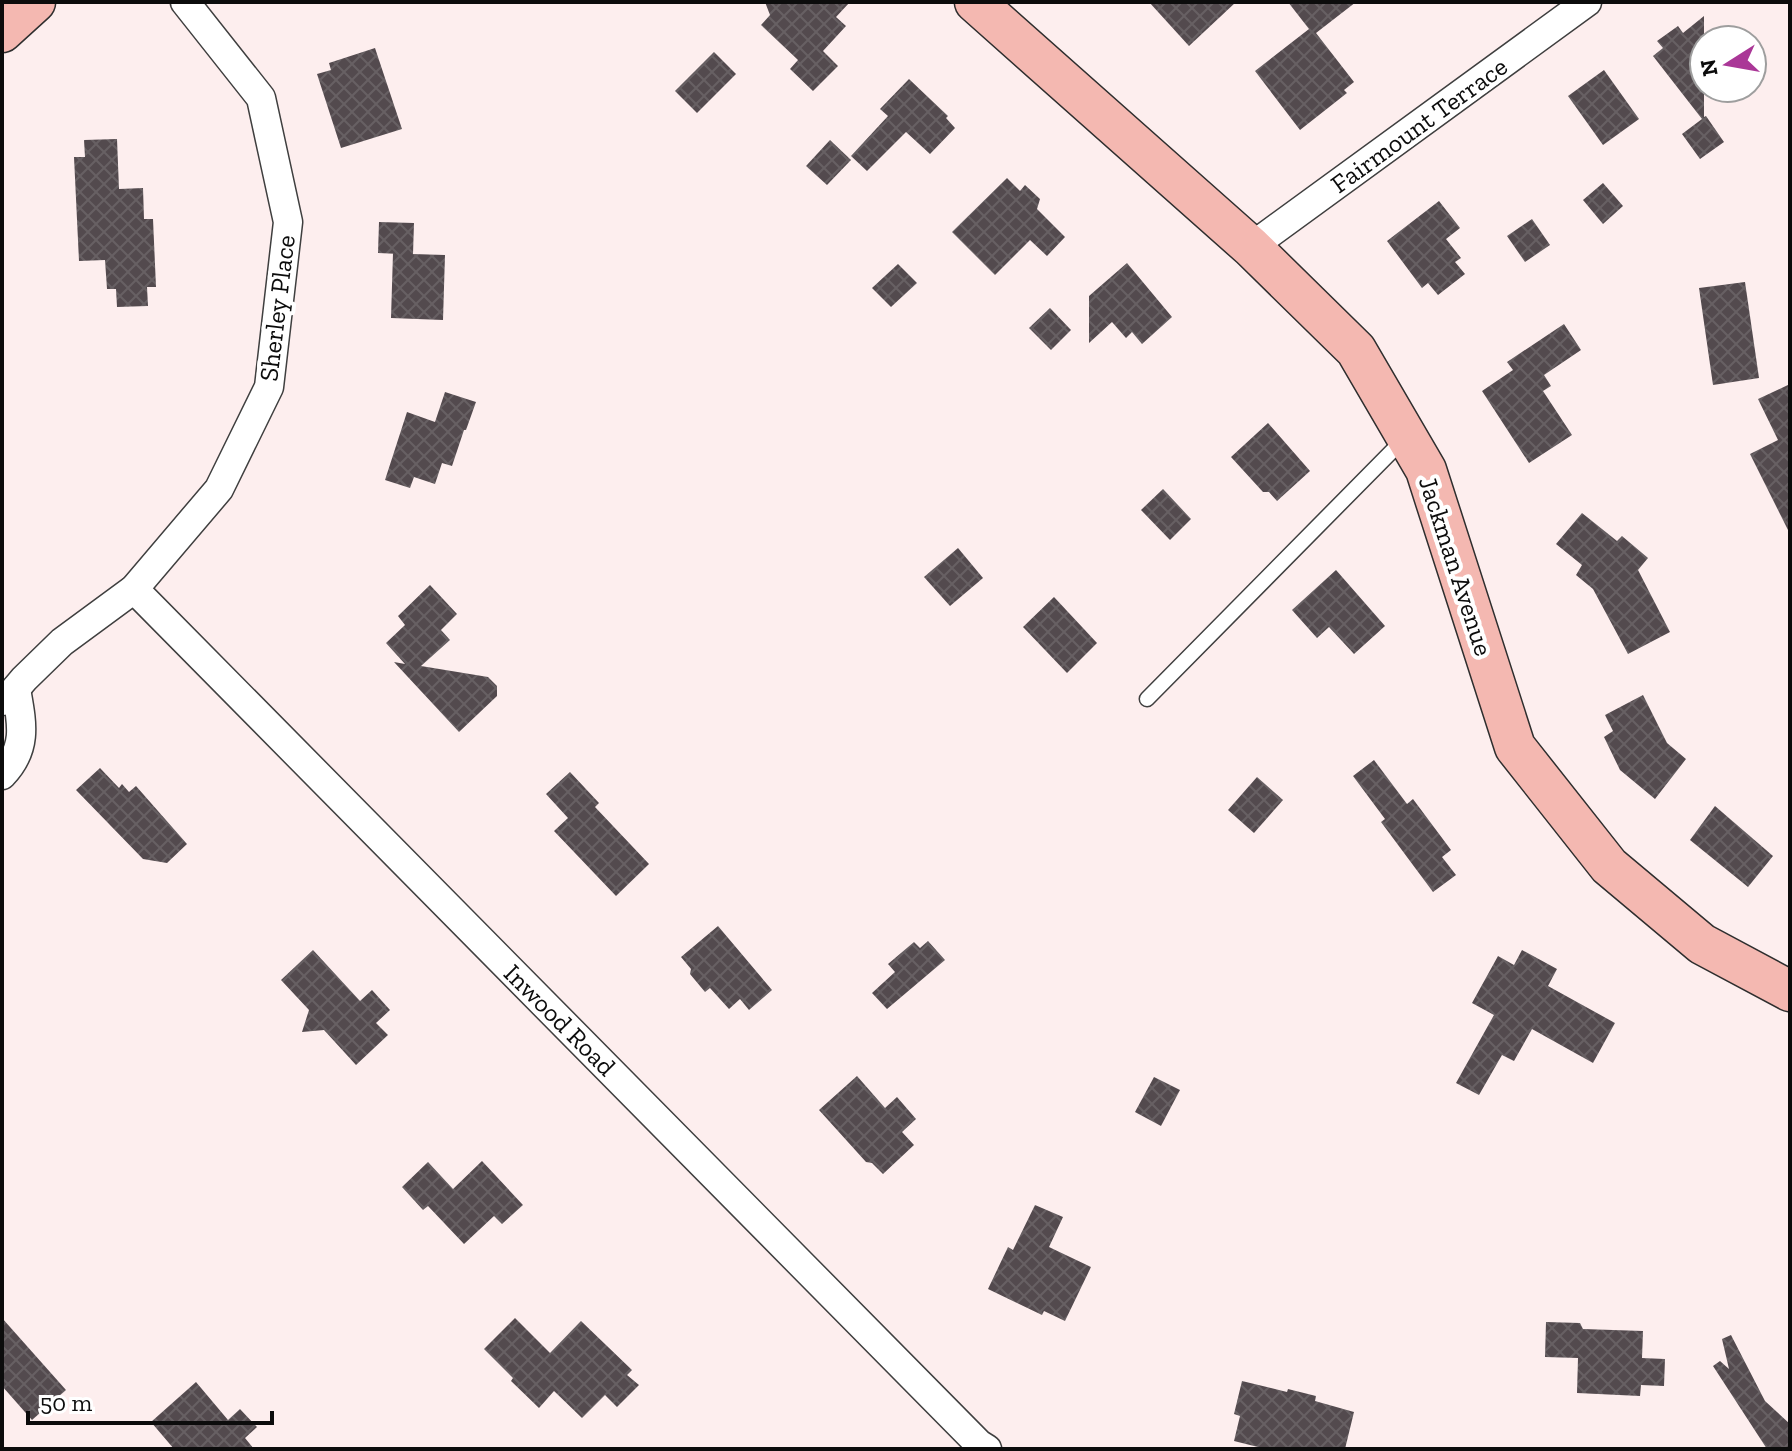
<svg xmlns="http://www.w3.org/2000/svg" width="1792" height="1451" font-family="'Zilla Slab',serif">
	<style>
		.building { fill: url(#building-cross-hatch) }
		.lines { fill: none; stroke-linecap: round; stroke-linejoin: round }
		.lane-casing { stroke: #3f3f3f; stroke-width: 17 }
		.street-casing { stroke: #3f3f3f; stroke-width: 31 }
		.secondary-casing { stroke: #2e2e2e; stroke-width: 43 }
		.lane { stroke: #fff; stroke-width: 14 }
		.street { stroke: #fff; stroke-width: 28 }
		.secondary { stroke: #f4b8b1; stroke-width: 40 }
		.labels { text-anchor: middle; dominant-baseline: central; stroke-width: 8; stroke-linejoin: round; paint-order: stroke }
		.street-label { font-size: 26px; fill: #0c0c0c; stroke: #fff }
	</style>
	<defs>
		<pattern id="building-cross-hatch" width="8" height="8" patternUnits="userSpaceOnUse" patternTransform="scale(2)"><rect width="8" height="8" fill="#534a4e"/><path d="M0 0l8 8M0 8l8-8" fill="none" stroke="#676063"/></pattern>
	</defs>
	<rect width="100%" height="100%" fill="#fdeeee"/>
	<!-- building -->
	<g class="building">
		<polygon points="765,2 850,2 836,17 846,26 823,51 838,66 813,91 790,69 798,60 761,25 770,15"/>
		<polygon points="1149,2 1236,2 1189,46"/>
		<polygon points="1288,2 1356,2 1316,33 1354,82 1344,90 1347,93 1300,130 1255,71 1309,29"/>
		<polygon points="1704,16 1704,117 1706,116 1724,142 1700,159 1682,134 1702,119 1653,56 1663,48 1657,41 1678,26 1683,33"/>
		<polygon points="375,48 402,129 341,148 317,74 331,70 329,63"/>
		<polygon points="714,52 736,74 697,113 675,91"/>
		<polygon points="1604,70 1639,119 1603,145 1568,96"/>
		<polygon points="909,79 948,116 946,118 955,128 930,154 906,132 867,171 851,156 888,116 880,109"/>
		<polygon points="117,139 119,189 143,188 144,219 153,219 156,287 147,287 148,306 117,307 116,289 107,289 105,260 79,261 74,157 85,157 84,140"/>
		<polygon points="830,140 851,160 827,185 806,166"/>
		<polygon points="1007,178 1020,191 1025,185 1040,199 1037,209 1065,237 1047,256 1030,240 995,275 952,232"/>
		<polygon points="1603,183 1623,206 1603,224 1583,200"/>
		<polygon points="1439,201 1460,228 1446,239 1461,258 1455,262 1465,274 1438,295 1428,283 1422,288 1387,241"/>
		<polygon points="1532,219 1550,245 1525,262 1507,236"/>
		<polygon points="379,222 414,223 413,254 445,255 443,320 391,318 393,253 400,254 378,253"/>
		<polygon points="1127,263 1172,317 1142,344 1132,332 1126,338 1112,322 1089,343 1089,296"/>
		<polygon points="898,264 917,283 891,307 872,288"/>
		<polygon points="1745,282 1759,378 1713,385 1699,288"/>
		<polygon points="1050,308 1071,330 1051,350 1029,328"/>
		<polygon points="1564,324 1581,350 1544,375 1551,386 1543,391 1572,435 1529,463 1482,391 1513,370 1507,362"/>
		<polygon points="1790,384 1790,534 1750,454 1778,440 1758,399"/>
		<polygon points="445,392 476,402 466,430 464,430 452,466 442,463 435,484 414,477 410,488 385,480 407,412 435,422"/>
		<polygon points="1268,423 1310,471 1277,501 1269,492 1263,492 1231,457"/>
		<polygon points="1163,489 1191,519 1170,540 1141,510"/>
		<polygon points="1582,513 1617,541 1622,536 1648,558 1638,570 1670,632 1628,654 1593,589 1576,575 1582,565 1556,544"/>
		<polygon points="958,548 983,578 950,606 924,577"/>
		<polygon points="1336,570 1385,626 1354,654 1329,627 1317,638 1292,610"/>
		<polygon points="430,585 457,614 441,630 450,640 421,666 488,677 497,686 497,696 459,732 394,662 405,664 386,643 405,625 398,616"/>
		<polygon points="1054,597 1097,643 1067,673 1023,627"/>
		<polygon points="1643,695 1667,743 1686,759 1655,799 1620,770 1604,737 1613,731 1605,715"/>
		<polygon points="1374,760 1407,804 1413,799 1451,850 1442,857 1456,875 1433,892 1381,822 1385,819 1353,776"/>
		<polygon points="100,768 119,788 122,784 129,792 136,786 187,844 167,863 143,859 76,790"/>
		<polygon points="570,772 599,803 595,807 649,864 616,896 554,831 568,818 546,794"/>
		<polygon points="1257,777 1283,800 1254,833 1228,810"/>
		<polygon points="1715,806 1773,856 1748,887 1690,840"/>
		<polygon points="718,926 772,990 749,1010 740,999 729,1009 710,988 705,992 690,974 691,969 681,957"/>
		<polygon points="928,941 945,960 887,1009 872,993 895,972 888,964 914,942 920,948"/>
		<polygon points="313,950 360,1001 372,990 390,1010 376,1023 388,1035 356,1065 324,1030 302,1032 309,1010 281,980"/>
		<polygon points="1522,950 1557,969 1548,986 1615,1023 1593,1063 1532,1029 1514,1061 1502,1055 1479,1095 1456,1083 1494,1015 1472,1003 1498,956 1514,965"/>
		<polygon points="857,1076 885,1108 897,1097 916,1119 902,1132 914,1145 883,1174 872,1163 866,1162 819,1110"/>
		<polygon points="1154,1077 1180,1090 1161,1126 1135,1112"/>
		<polygon points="482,1161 523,1205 502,1224 494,1216 464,1244 428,1206 423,1210 402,1187 428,1162 453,1189"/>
		<polygon points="1035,1205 1063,1217 1049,1247 1091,1267 1065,1321 1044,1311 1042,1315 988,1289 1008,1247 1013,1250"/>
		<polygon points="2,1318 66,1390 32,1420 2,1386"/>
		<polygon points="515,1318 550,1353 581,1321 632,1370 627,1375 639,1385 617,1407 605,1395 582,1418 554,1391 539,1408 511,1381 513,1378 484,1349"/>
		<polygon points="1546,1322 1580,1323 1583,1329 1643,1331 1642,1358 1665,1359 1664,1386 1641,1385 1640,1396 1577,1393 1578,1358 1545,1357"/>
		<polygon points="1731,1335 1765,1401 1790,1424 1790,1449 1767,1449 1713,1366 1720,1361 1729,1369 1722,1339"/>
		<polygon points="1242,1381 1287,1392 1288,1389 1316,1396 1315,1401 1354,1412 1345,1449 1266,1449 1234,1441 1240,1416 1234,1414"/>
		<polygon points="196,1382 228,1420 240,1409 257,1427 245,1438 254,1449 174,1449 151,1422"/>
	</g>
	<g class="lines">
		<!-- lane casing -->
		<g class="lane-casing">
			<polyline id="lane" points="1147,699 1403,440"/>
		</g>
		<!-- street casing -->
		<g class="street-casing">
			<g id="street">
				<polyline points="1251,247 1587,2"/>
				<polyline points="134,589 979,1444 987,1449"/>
				<polyline points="2,701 8,698 24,679 62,642 134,589 219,489 269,387 288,222 261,98 185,2"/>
				<path d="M 2,775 C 28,748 22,723 16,689"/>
			</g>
		</g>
		<!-- secondary casing -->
		<g class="secondary-casing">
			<g id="secondary">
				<polyline points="975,2 1251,247 1356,350 1426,470 1515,747 1609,866 1702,944 1790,991"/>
				<polyline points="2,32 35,2"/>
			</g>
		</g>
		<!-- lane -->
		<use href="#lane" class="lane"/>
		<!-- street -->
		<use href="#street" class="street"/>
		<!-- secondary -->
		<use href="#secondary" class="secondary"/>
	</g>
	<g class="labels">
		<!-- street labels -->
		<g class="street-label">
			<text transform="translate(1419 125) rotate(-36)">Fairmount Terrace</text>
			<text transform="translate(277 308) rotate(-83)">Sherley Place</text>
			<text transform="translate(1456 566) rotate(72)">Jackman Avenue</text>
			<text transform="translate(560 1020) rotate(45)">Inwood Road</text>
		</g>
	</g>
	<!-- border -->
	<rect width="1792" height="1451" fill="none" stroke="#0c0c0c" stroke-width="8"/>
	<!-- north arrow -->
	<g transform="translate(1728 64) rotate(259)"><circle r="38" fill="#ffffff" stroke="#9e9e9e" stroke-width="2"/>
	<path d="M0-6L14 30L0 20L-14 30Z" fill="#aa3797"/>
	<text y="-12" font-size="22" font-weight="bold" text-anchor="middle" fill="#0c0c0c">N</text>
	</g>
	<!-- scale -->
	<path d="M28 1411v12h244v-12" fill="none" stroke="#0c0c0c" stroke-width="4"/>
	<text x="40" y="1411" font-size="24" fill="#0c0c0c" stroke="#ffffff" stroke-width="6" paint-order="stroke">50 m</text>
</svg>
